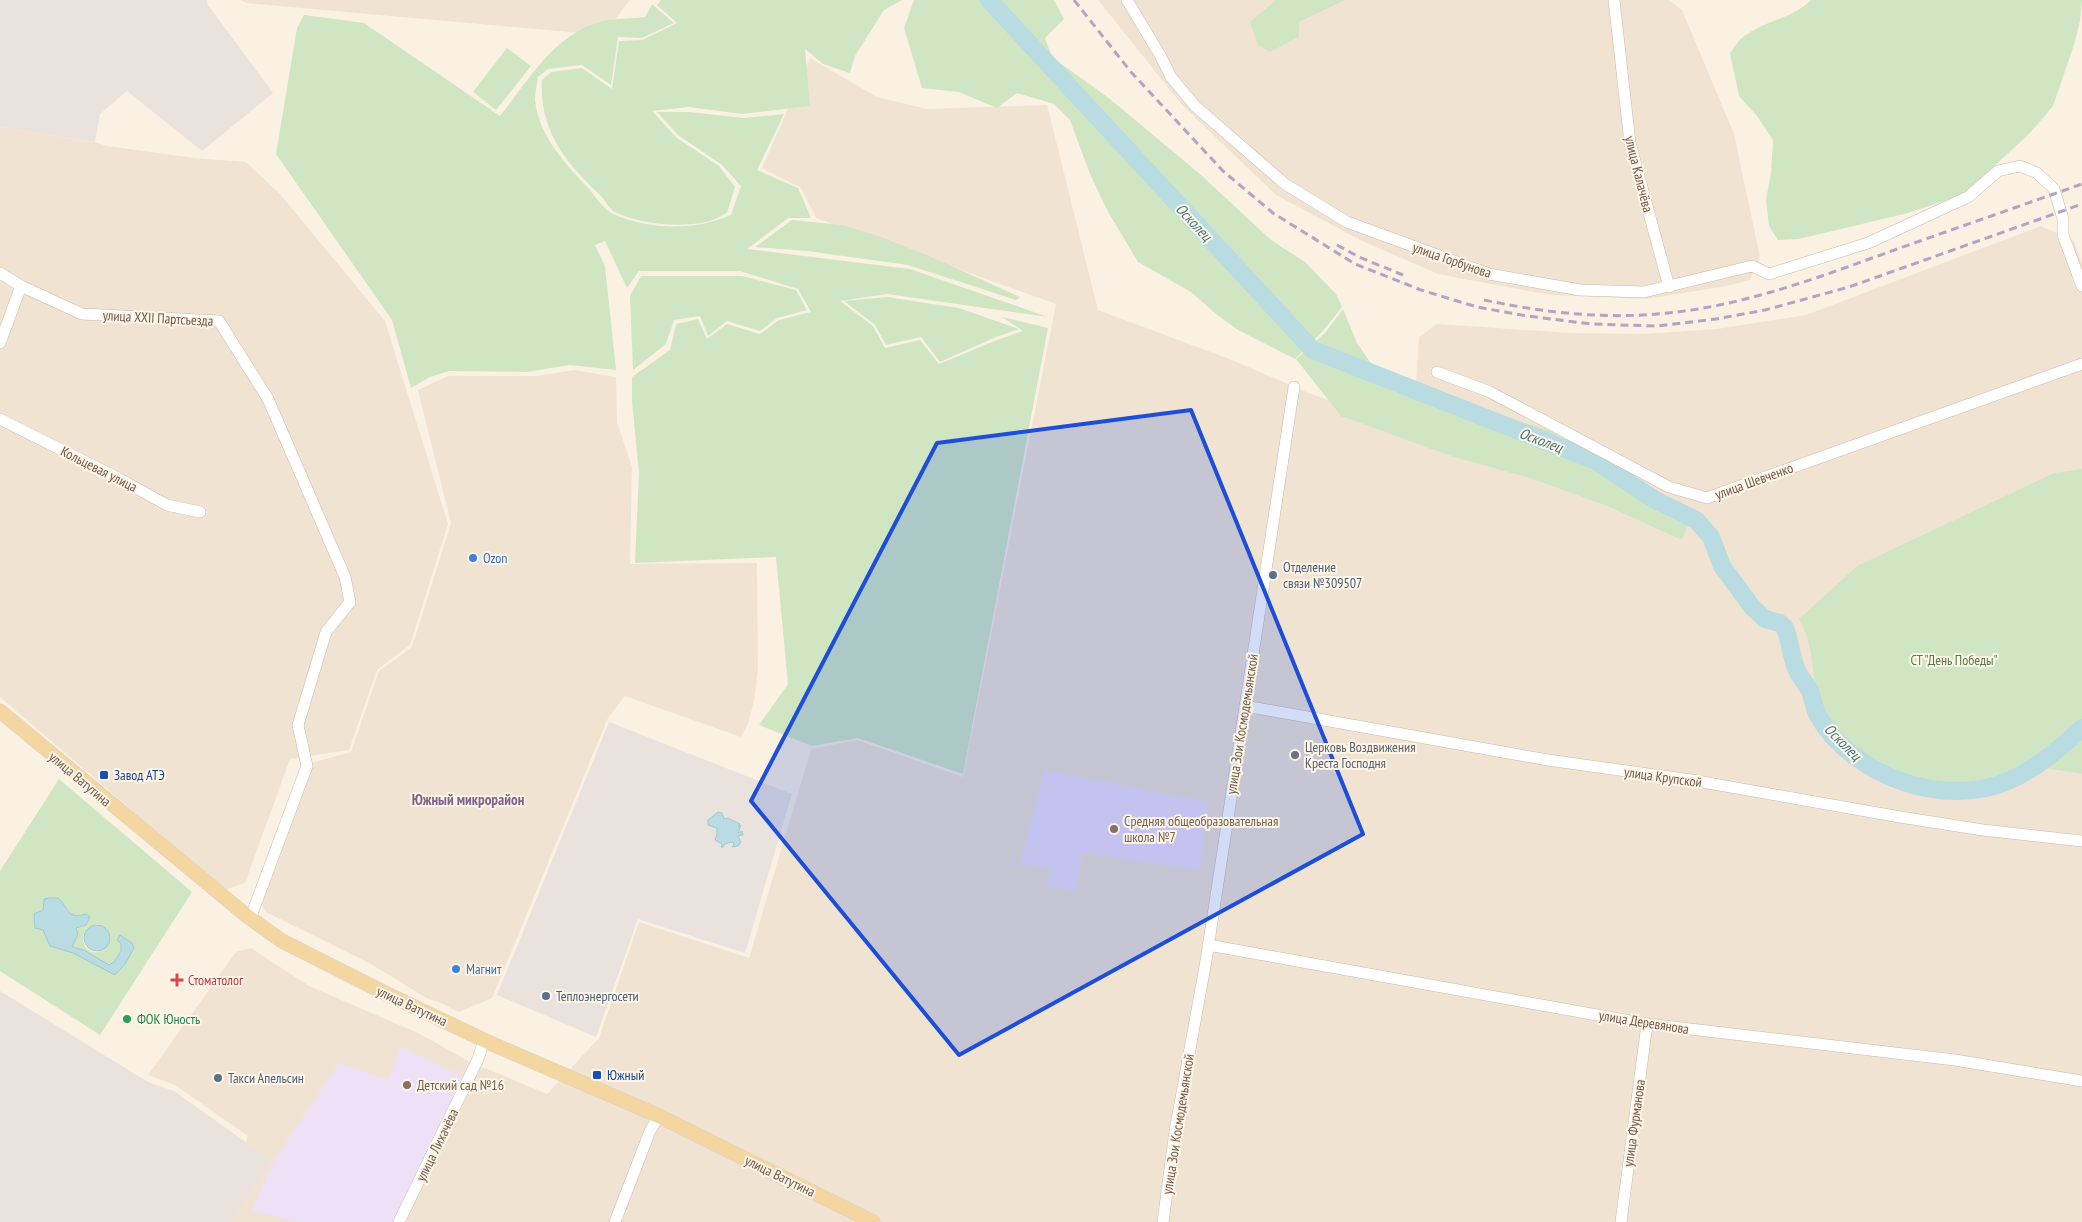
<svg xmlns="http://www.w3.org/2000/svg" width="2082" height="1222" font-family="'PT Sans Narrow',sans-serif">
	<style>
		.residential { fill: #f1e3d2 }
		.industrial { fill: #eae3dd }
		.education { fill: #eee0f6 }
		.green { fill: #d0e6c3; fill-rule: evenodd }
		.water { fill: #b9dbe2; stroke: #a0cad3 }
		.lines { fill: none; stroke-linecap: round; stroke-linejoin: round }
		.river { stroke: #b9dbe2; stroke-width: 18 }
		.minor-casing { stroke: #cab9aa; stroke-width: 12 }
		.major-casing { stroke: #d7d1cd; stroke-width: 15 }
		.minor { stroke: #fff; stroke-width: 11 }
		.major { stroke: #f4d6a0; stroke-width: 14 }
		.rail { stroke: #b4a3c2; stroke-width: 3; stroke-dasharray: 8 5; stroke-linecap: butt }
		.marked { fill: #1d4ed8; fill-opacity: 0.2; stroke: #1d4ed8; stroke-width: 4; stroke-linejoin: round }
		.shop-dot { fill: #3f7fe0; stroke: #fdf6e8; stroke-width: 2 }
		.service-dot { fill: #5c6f8a; stroke: #fdf6e8; stroke-width: 2 }
		.worship-dot { fill: #6b7280; stroke: #fdf6e8; stroke-width: 2 }
		.transit-dot { fill: #1a4fb4; stroke: #fdf6e8; stroke-width: 2 }
		.education-dot { fill: #8d6e63; stroke: #fdf6e8; stroke-width: 2 }
		.health-dot { fill: #e0444e; stroke: #fdf6e8; stroke-width: 2 }
		.leisure-dot { fill: #2e9e5b; stroke: #fdf6e8; stroke-width: 2 }
		.labels { text-anchor: middle; dominant-baseline: central; stroke-width: 4; stroke-linejoin: round; paint-order: stroke }
		.street-label { font-size: 14px; fill: #70594b; stroke: #fdf6e8 }
		.shop-label { font-size: 14px; fill: #366cbe; stroke: #fdf6e8; text-anchor: start }
		.service-label { font-size: 14px; fill: #4e5e75; stroke: #fdf6e8; text-anchor: start }
		.park-label { font-size: 14px; fill: #557a47; stroke: #fdf6e8 }
		.worship-label { font-size: 14px; fill: #5b616d; stroke: #fdf6e8; text-anchor: start }
		.transit-label { font-size: 14px; fill: #164399; stroke: #fdf6e8; text-anchor: start }
		.education-label { font-size: 14px; fill: #785e54; stroke: #fdf6e8; text-anchor: start }
		.health-label { font-size: 14px; fill: #be3a42; stroke: #fdf6e8; text-anchor: start }
		.leisure-label { font-size: 14px; fill: #27864d; stroke: #fdf6e8; text-anchor: start }
		.water-label { font-size: 15px; font-style: italic; fill: #477782; stroke: #fdf6e8 }
		.neighbourhood-label { font-size: 15px; font-weight: bold; fill: #7f638c; stroke: #fdf6e8 }
	</style>
	<rect width="100%" height="100%" fill="#faf1e3"/>
	<!-- residential -->
	<g class="residential">
		<polygon points="241,0 630,0 603,35 246,3"/>
		<polygon points="1098,0 1669,0 1682,10 1734,134 1760,257 1750,280 1726,286 1648,299 1550,295 1438,274 1360,240 1276,195 1182,105"/>
		<polygon points="810,58 877,97 927,109 1047,105 1098,310 1232,360 1311,394 1413,429 1419,337 1437,324 1572,333 1642,334 1717,329 1806,315 2041,226 2074,241 2082,263 2082,1222 213,1222 248,1136 175,1085 148,1075 236,952 251,948 309,986 418,1033 470,1062 547,1094 599,1038 639,922 749,958 811,749 857,740 963,777 1056,304 816,218 801,188 762,168"/>
		<polygon points="0,127 94,142 107,146 194,158 246,162 280,194 385,321 448,524 410,645 377,670 349,750 290,759 245,883 225,890 0,697"/>
		<polygon points="574,370 616,377 617,422 632,467 630,564 757,563 758,669 754,701 748,724 741,737 625,696 608,718 492,998 459,1012 441,1003 428,999 371,964 266,912 260,902 304,765 351,752 379,671 412,647 451,523 418,390 448,376 538,376"/>
	</g>
	<!-- industrial -->
	<g class="industrial">
		<polygon points="0,0 207,0 208,5 273,93 202,151 127,91 100,114 95,142 0,127"/>
		<polygon points="609,722 792,794 745,953 638,919 596,1037 497,995"/>
		<polygon points="0,991 148,1082 174,1091 272,1161 230,1222 0,1222"/>
	</g>
	<!-- education -->
	<g class="education">
		<polygon points="1044,770 1208,802 1200,870 1083,853 1076,891 1047,887 1050,868 1020,865"/>
		<polygon points="401,1047 467,1078 396,1222 298,1222 251,1211 275,1159 339,1063 388,1080"/>
	</g>
	<!-- green -->
	<g class="green">
		<path d="M 661,0 L 902,0 L 884,10 L 855,56 L 850,73 L 823,64 L 805,49 L 810,106 L 742,114 L 689,107 L 652,111 L 677,138 L 719,166 L 735,187 L 727,213 C 720,216 713,221 706,222 C 680,228 639,224 615,212 C 609,209 605,200 600,195 C 565,162 539,130 542,80 L 551,72 L 582,68 L 612,89 L 619,41 L 642,40 L 677,23 L 657,5 Z"/>
		<polygon points="914,0 1053,0 1055,2 1064,19 1045,38 1052,57 1110,99 1201,175 1271,240 1305,262 1336,294 1342,307 1323,331 1295,359 1238,330 1216,314 1191,292 1138,262 1107,210 1090,174 1070,120 1054,104 1017,93 997,108 959,92 922,88 904,28"/>
		<polygon points="1276,0 1345,0 1299,22 1299,37 1270,52 1258,45 1250,22"/>
		<path d="M 1811,0 L 2082,0 L 2080,21 L 2074,45 L 2053,106 L 2030,133 L 1963,195 L 1908,213 L 1799,239 L 1778,240 L 1769,226 L 1766,200 L 1771,173 L 1773,140 L 1757,116 L 1739,96 L 1730,53 C 1734,48 1737,42 1742,38 C 1763,21 1792,19 1811,0 Z"/>
		<path d="M 652,4 L 674,23 L 642,38 L 618,37 L 611,85 L 582,65 L 548,69 L 538,77 C 537,84 535,93 535,100 C 539,137 566,164 589,189 C 596,197 604,210 613,214 C 650,230 694,231 731,215 L 741,186 L 722,165 L 678,135 L 657,112 L 690,112 L 743,118 L 784,114 L 757,170 L 798,188 L 811,218 L 788,218 L 747,249 L 910,269 L 1048,317 L 887,294 L 840,301 L 873,326 L 885,348 L 920,340 L 939,364 L 997,340 L 1023,331 L 1002,317 L 1048,328 L 963,774 L 858,738 L 812,746 L 759,725 L 788,684 L 776,557 L 635,563 L 639,473 L 632,401 L 632,377 L 670,350 L 676,324 L 698,319 L 707,339 L 727,324 L 760,334 L 779,320 L 811,312 L 798,289 L 740,271 L 639,271 L 627,288 L 605,241 L 595,245 L 605,266 L 616,370 L 570,365 L 526,372 L 449,371 L 430,377 L 411,388 L 392,320 L 276,154 L 297,28 L 304,15 L 364,23 L 500,116 C 528,81 553,36 599,22 C 613,18 630,19 645,17 Z"/>
		<polygon points="507,48 531,66 496,110 473,92"/>
		<polygon points="792,220 843,225 881,237 927,255 1020,297 1016,300 908,265 807,251 755,247"/>
		<polygon points="641,276 742,276 796,290 807,310 777,318 760,331 727,321 708,336 700,316 674,320 666,344 633,370 630,296"/>
		<polygon points="887,297 959,308 1019,329 996,337 940,362 921,337 886,345 875,325 844,301"/>
		<polygon points="1343,309 1357,343 1370,362 1382,373 1398,383 1477,410 1549,430 1597,462 1637,481 1692,515 1682,540 1607,506 1530,478 1451,456 1341,416 1296,359 1325,333"/>
		<path d="M 2082,469 L 2082,724 C 2056,750 2006,787 1968,788 C 1938,790 1911,781 1884,769 C 1863,759 1833,736 1821,715 C 1819,710 1818,702 1817,696 C 1812,670 1813,643 1799,619 L 1857,566 L 2054,473 Z"/>
		<polygon points="2082,732 2082,774 2039,767 2064,750"/>
		<path d="M 59,779 L 192,892 L 100,1035 L 0,971 L 0,871 ZM 97,924 C 130,934 94,968 84,944 C 80,933 88,927 97,924 Z"/>
	</g>
	<!-- water -->
	<g class="water">
		<polygon points="718,812 722,813 724,819 728,818 740,824 738,827 741,825 738,833 742,831 743,835 738,836 741,842 738,846 732,847 734,844 732,842 725,844 723,847 721,847 722,844 715,840 717,834 717,828 708,825 708,820"/>
		<path d="M 50,898 L 58,898 C 69,907 66,920 86,914 L 90,917 L 86,925 L 76,928 L 78,934 L 72,947 L 84,950 L 109,965 L 114,962 L 121,951 L 121,944 L 117,940 L 120,935 L 132,943 L 134,948 L 125,964 L 115,975 L 73,953 L 50,946 L 43,930 L 35,928 L 34,914 L 43,910 L 44,899 Z"/>
		<circle cx="97" cy="938" r="13"/>
	</g>
	<g class="lines">
		<!-- river -->
		<path class="river" d="M 989,0 L 1313,350 L 1596,461 L 1655,500 L 1696,520 L 1711,537 L 1722,566 L 1752,607 L 1765,619 L 1780,623 L 1785,628 C 1790,641 1791,655 1796,668 C 1799,677 1806,683 1810,691 C 1813,699 1814,708 1818,716 C 1853,776 1944,809 2008,781 C 2034,770 2062,747 2082,728"/>
		<!-- minor casing -->
		<g class="minor-casing">
			<g id="minor">
				<polyline points="1127,0 1160,55 1171,77 1195,106 1285,184 1347,222 1489,274 1580,290 1644,292 1752,266 1769,274 1868,243 1968,197 1998,171 2020,166 2037,173 2054,189 2063,219 2063,235 2082,286"/>
				<polyline points="1614,0 1630,143 1669,287"/>
				<polyline points="0,273 21,286 82,314 219,321 268,399 345,577 350,602 326,632 298,725 307,766 250,919"/>
				<polyline points="0,343 21,286"/>
				<polyline points="1437,372 1490,392 1669,487 1707,498 2082,364"/>
				<polyline points="0,419 118,478 167,505 200,512"/>
				<polyline points="1245,706 1548,760 1691,780 1900,817 1983,830 2082,841"/>
				<polyline points="1208,945 1647,1024 1955,1060 2082,1081"/>
				<polyline points="399,1222 478,1059 484,1040"/>
				<polyline points="615,1222 650,1131 659,1116"/>
				<polyline points="1163,1222 1175,1131 1206,961 1294,387"/>
				<polyline points="1621,1222 1647,1024"/>
			</g>
		</g>
		<!-- major casing -->
		<g class="major-casing">
			<polyline id="major" points="0,711 247,916 282,941 383,992 490,1043 659,1116 873,1222"/>
		</g>
		<!-- minor -->
		<use href="#minor" class="minor"/>
		<!-- major -->
		<use href="#major" class="major"/>
		<!-- rail -->
		<g class="rail">
			<polyline points="1074,0 1131,72 1223,171 1273,213 1355,264 1421,290 1477,307 1527,316 1591,324 1657,326 1716,319 1765,310 1849,287 2082,204"/>
			<polyline points="1337,245 1359,257 1403,275"/>
			<path d="M 1484,300 C 1541,312 1599,319 1657,314 C 1736,308 1812,280 1886,253 C 1951,230 2017,207 2082,184"/>
		</g>
	</g>
	<!-- marked area -->
	<path class="marked" d="M 1191,410 L 1363,834 L 959,1055 L 751,801 L 937,443 Z"/>
	<!-- markers -->
	<g class="shop-dot">
		<circle cx="473" cy="558" r="5"/>
		<circle cx="456" cy="969" r="5"/>
	</g>
	<g class="service-dot">
		<circle cx="1273" cy="575" r="5"/>
		<circle cx="546" cy="996" r="5"/>
		<circle cx="218" cy="1078" r="5"/>
	</g>
	<circle class="worship-dot" cx="1295" cy="755" r="5"/>
	<g class="transit-dot">
		<rect x="99" y="770" width="10" height="10" rx="2.5"/>
		<rect x="592" y="1070" width="10" height="10" rx="2.5"/>
	</g>
	<g class="education-dot">
		<circle cx="1114" cy="829" r="5"/>
		<circle cx="407" cy="1085" r="5"/>
	</g>
	<path class="health-dot" d="M174.5 972.5h5v5h5v5h-5v5h-5v-5h-5v-5h5z"/>
	<circle class="leisure-dot" cx="127" cy="1019" r="5"/>
	<g class="labels">
		<!-- street labels -->
		<g class="street-label">
			<text transform="translate(1639 174) rotate(76)">улица Калачёва</text>
			<text transform="translate(1452 260) rotate(19)">улица Горбунова</text>
			<text transform="translate(158 318) rotate(3)">улица XXII Партсъезда</text>
			<text transform="translate(99 469) rotate(27)">Кольцевая улица</text>
			<text transform="translate(1754 481) rotate(-20)">улица Шевченко</text>
			<text transform="translate(1242 724) rotate(-81)">улица Зои Космодемьянской</text>
			<text transform="translate(1663 777) rotate(8)">улица Крупской</text>
			<text transform="translate(80 779) rotate(40)">улица Ватутина</text>
			<text transform="translate(412 1006) rotate(25)">улица Ватутина</text>
			<text transform="translate(1644 1022) rotate(9)">улица Деревянова</text>
			<text transform="translate(1634 1123) rotate(-82)">улица Фурманова</text>
			<text transform="translate(1178 1124) rotate(-81)">улица Зои Космодемьянской</text>
			<text transform="translate(437 1145) rotate(-64)">улица Лихачёва</text>
			<text transform="translate(780 1176) rotate(26)">улица Ватутина</text>
		</g>
		<!-- shop labels -->
		<g class="shop-label">
			<text x="483" y="558">Ozon</text>
			<text x="466" y="969">Магнит</text>
		</g>
		<!-- service labels -->
		<g class="service-label">
			<text x="1283" y="567">Отделение<tspan x="1283" dy="16">связи №309507</tspan></text>
			<text x="556" y="996">Теплоэнергосети</text>
			<text x="228" y="1078">Такси Апельсин</text>
		</g>
		<!-- park labels -->
		<g class="park-label">
			<text x="1954" y="660">СТ "День Победы"</text>
		</g>
		<!-- worship labels -->
		<g class="worship-label">
			<text x="1305" y="747">Церковь Воздвижения<tspan x="1305" dy="16">Креста Господня</tspan></text>
		</g>
		<!-- transit labels -->
		<g class="transit-label">
			<text x="114" y="775">Завод АТЭ</text>
			<text x="607" y="1075">Южный</text>
		</g>
		<!-- education labels -->
		<g class="education-label">
			<text x="1124" y="821">Средняя общеобразовательная<tspan x="1124" dy="16">школа №7</tspan></text>
			<text x="417" y="1085">Детский сад №16</text>
		</g>
		<!-- health labels -->
		<g class="health-label">
			<text x="188" y="980">Стоматолог</text>
		</g>
		<!-- leisure labels -->
		<g class="leisure-label">
			<text x="137" y="1019">ФОК Юность</text>
		</g>
		<!-- water labels -->
		<g class="water-label">
			<text transform="translate(1194 222) rotate(47)">Осколец</text>
			<text transform="translate(1541 440) rotate(21)">Осколец</text>
			<text transform="translate(1843 742) rotate(45)">Осколец</text>
		</g>
		<!-- neighbourhood labels -->
		<g class="neighbourhood-label">
			<text x="468" y="799">Южный микрорайон</text>
		</g>
	</g>
</svg>
